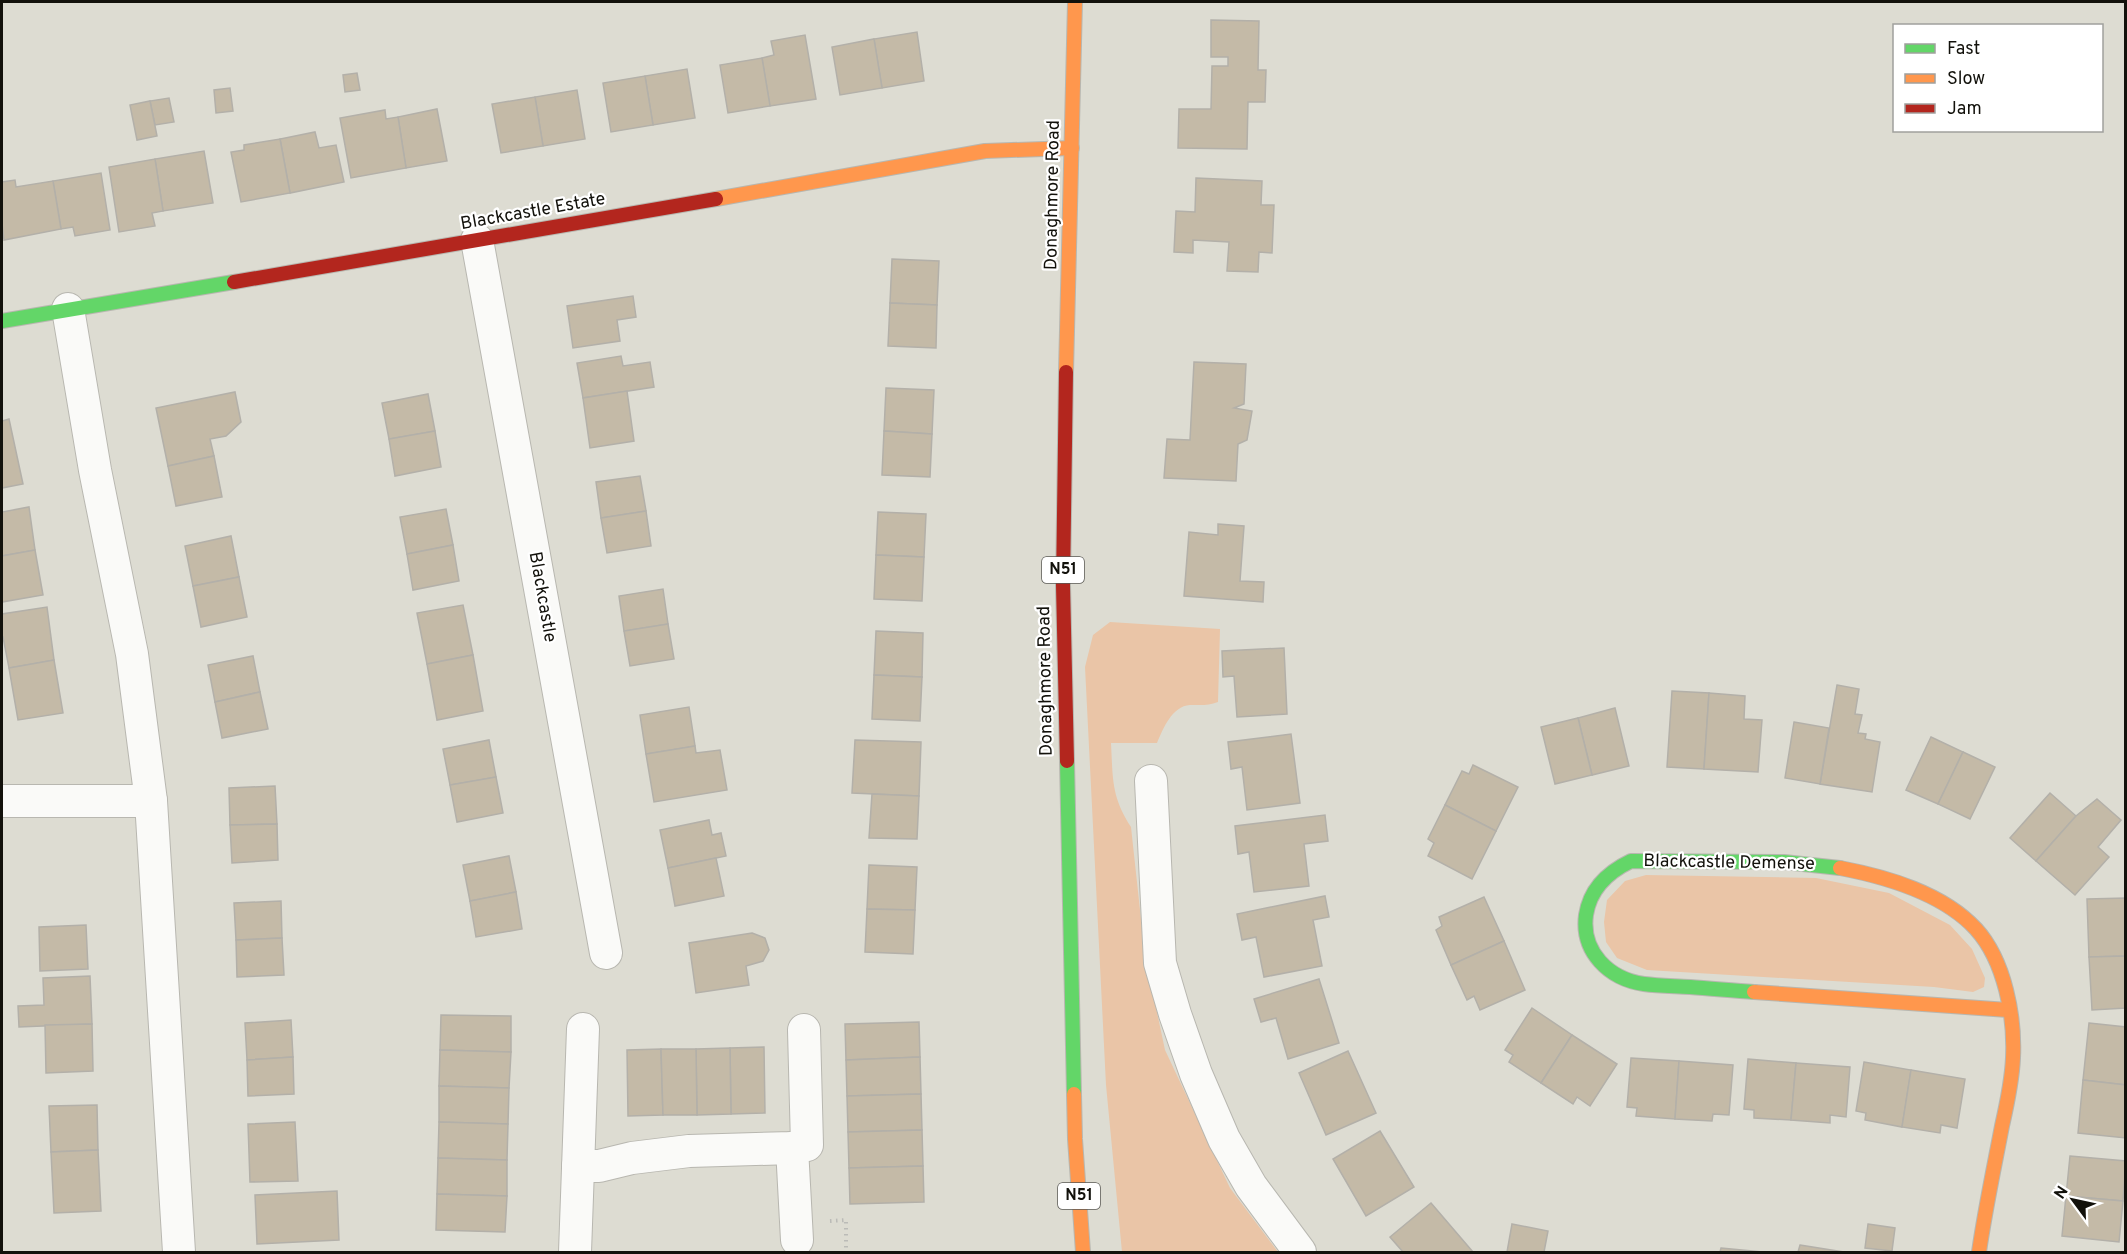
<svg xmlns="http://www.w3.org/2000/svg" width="2127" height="1254" font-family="Overpass,sans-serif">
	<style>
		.green { fill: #eac5a7 }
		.building { fill: #c4baa7; stroke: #b3b0a9; stroke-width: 1.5 }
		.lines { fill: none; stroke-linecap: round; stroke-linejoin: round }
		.street-casing { stroke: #b8b7b0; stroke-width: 34 }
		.fast-casing { stroke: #b8b7b0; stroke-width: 16 }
		.slow-casing { stroke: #b8b7b0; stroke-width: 16 }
		.jam-casing { stroke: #b8b7b0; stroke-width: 16 }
		.path { stroke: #bbbbb7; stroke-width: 4; stroke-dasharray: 1.5 4.5; stroke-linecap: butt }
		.street { stroke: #fafaf8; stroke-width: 32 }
		.fast { stroke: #63d668; stroke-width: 14 }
		.slow { stroke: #ff974d; stroke-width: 14 }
		.jam { stroke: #b3261e; stroke-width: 14 }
		.labels { text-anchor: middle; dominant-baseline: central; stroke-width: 4.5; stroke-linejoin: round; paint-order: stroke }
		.shield { fill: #fff; stroke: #595854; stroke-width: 1.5 }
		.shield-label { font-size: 16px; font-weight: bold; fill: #12110b }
		.street-label { font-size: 18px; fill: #12110b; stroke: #fff }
	</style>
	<rect width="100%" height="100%" fill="#dddcd2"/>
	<!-- green -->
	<g class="green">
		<path d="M 1110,622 L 1220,629 L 1218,702 C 1208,706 1201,705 1190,705 C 1172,706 1163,729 1157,743 L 1111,743 C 1113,779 1111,796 1131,827 L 1145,956 L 1165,1050 L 1230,1188 L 1278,1252 L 1122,1252 L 1106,1085 L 1085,667 L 1093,635 Z"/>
		<polygon points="1646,875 1816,878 1889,893 1950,925 1972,949 1985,978 1984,987 1973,992 1934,987 1647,970 1617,958 1606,942 1604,922 1607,900 1625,881"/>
	</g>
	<!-- building -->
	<g class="building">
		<polygon points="1211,20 1259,21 1258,70 1266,70 1265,102 1248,102 1247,149 1178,148 1179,109 1211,109 1212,66 1228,66 1228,57 1211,57"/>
		<polygon points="917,32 924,81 882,88 874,39"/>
		<polygon points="805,35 816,99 770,106 762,58 774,55 771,41"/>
		<polygon points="874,39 882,88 840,95 832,47"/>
		<polygon points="762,58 770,106 728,113 720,65"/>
		<polygon points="687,69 695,118 653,125 645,76"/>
		<polygon points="357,73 360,90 345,92 343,75"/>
		<polygon points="645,76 653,125 611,132 603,83"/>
		<polygon points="230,88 233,111 216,113 214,90"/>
		<polygon points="577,90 585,139 543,146 535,97"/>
		<polygon points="535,97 543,146 501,153 492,104"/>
		<polygon points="169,98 174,122 155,125 150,101"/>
		<polygon points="150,101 157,136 137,140 130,105"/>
		<polygon points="437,109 447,161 406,168 398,117"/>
		<polygon points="385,110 386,119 398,117 406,168 351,178 340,118"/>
		<polygon points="315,132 319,148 336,145 344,182 290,193 280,139"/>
		<polygon points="280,139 290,193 241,202 231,152 244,150 244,145"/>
		<polygon points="204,151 213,203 163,211 155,159"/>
		<polygon points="155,159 163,211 152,213 155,226 119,232 109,167"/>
		<polygon points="101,173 110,230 75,236 73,227 61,229 53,181"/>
		<polygon points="1196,178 1262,181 1261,205 1274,205 1272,253 1259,252 1258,272 1227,271 1229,242 1193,240 1193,253 1174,252 1176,211 1195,212"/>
		<polygon points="15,180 16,187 53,181 61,229 4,240 2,224 2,182"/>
		<polygon points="892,259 939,261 937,305 890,303"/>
		<polygon points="633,296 636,317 617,320 620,341 573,348 567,306"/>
		<polygon points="890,303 937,305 936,348 888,346"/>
		<polygon points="621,356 623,366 650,362 654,387 583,398 577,363"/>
		<polygon points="1194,362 1246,364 1244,404 1234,408 1252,411 1247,440 1238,444 1236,481 1164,478 1167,439 1190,440"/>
		<polygon points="886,388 934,390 932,434 884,431"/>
		<polygon points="627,391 634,441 590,448 583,398"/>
		<polygon points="235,392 241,422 226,436 210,439 214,456 168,466 156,408"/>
		<polygon points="428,394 435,431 389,439 382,403"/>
		<polygon points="9,419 23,484 2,488 2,421"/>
		<polygon points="435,431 441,467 395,476 389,439"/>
		<polygon points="884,431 932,434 930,477 882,475"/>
		<polygon points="214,456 222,497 176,506 168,466"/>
		<polygon points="640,476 646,511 601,518 596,482"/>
		<polygon points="29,507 35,550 2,556 2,512"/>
		<polygon points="446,509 453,545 407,554 400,517"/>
		<polygon points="646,511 651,546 607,553 601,518"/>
		<polygon points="878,512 926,514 924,557 876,555"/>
		<polygon points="1218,524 1244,526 1240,581 1264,582 1263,602 1184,596 1189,532 1218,535"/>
		<polygon points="231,536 239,577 193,586 185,546"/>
		<polygon points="453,545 459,581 413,590 407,554"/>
		<polygon points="35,550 43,595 2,602 2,556"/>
		<polygon points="876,555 924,557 922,601 874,599"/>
		<polygon points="239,577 247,617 201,627 193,586"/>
		<polygon points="663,589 668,624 624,631 619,596"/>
		<polygon points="463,605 473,655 427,664 417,613"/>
		<polygon points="47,607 54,660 9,668 3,637 2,637 2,614"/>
		<polygon points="668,624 674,659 630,666 624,631"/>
		<polygon points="876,631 923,633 922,677 874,675"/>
		<polygon points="1284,648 1287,714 1237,717 1234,676 1223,677 1222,651"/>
		<polygon points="473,655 483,711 437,720 427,664"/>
		<polygon points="253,656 260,692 215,702 208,665"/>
		<polygon points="54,660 63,713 18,720 9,668"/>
		<polygon points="874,675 922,677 920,721 872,719"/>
		<polygon points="1837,685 1859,689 1855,714 1862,715 1858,733 1866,734 1865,739 1880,742 1872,792 1820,784"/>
		<polygon points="1672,691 1709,693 1704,769 1667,767"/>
		<polygon points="260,692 268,729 222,738 215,702"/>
		<polygon points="1709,693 1745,696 1744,719 1762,720 1758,772 1704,769"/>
		<polygon points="689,707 695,746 646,754 640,715"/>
		<polygon points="1615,708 1629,766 1592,775 1578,718"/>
		<polygon points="1578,718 1592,775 1555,784 1541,727"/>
		<polygon points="1794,722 1829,728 1820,784 1785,778"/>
		<polygon points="1291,734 1300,803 1247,810 1242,767 1231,769 1228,742"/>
		<polygon points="1931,737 1963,752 1938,804 1906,790"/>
		<polygon points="489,740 496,777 450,785 443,749"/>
		<polygon points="855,740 921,742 919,796 852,793"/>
		<polygon points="695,746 696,753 720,750 727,790 654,802 646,754"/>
		<polygon points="1963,752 1995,767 1970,819 1938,804"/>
		<polygon points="1473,765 1518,787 1496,831 1445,805 1462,771 1469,774"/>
		<polygon points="496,777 503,813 457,822 450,785"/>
		<polygon points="275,786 277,824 230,825 229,788"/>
		<polygon points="2050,793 2076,816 2036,861 2010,838"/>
		<polygon points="872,794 919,796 917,839 869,838"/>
		<polygon points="2097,799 2121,820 2098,847 2109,857 2075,895 2036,861 2076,816"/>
		<polygon points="1445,805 1496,831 1472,879 1428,856 1434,843 1428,839"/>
		<polygon points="1325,815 1328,841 1304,844 1309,886 1254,892 1249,852 1238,854 1235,826"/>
		<polygon points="709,820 712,835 721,833 726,856 668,868 660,830"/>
		<polygon points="277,824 278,860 232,863 230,825"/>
		<polygon points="509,856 516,892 470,901 463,865"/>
		<polygon points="716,858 724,896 675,906 668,868"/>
		<polygon points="869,865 917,867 915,910 867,909"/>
		<polygon points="516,892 522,929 476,937 470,901"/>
		<polygon points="1325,896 1329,917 1313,920 1322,966 1264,977 1256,937 1242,940 1237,914"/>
		<polygon points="1484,897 1504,941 1451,965 1436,930 1442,926 1439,917"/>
		<polygon points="2126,898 2126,956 2089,957 2087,899"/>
		<polygon points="281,901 282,938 236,940 234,903"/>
		<polygon points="867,909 915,910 913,954 865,952"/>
		<polygon points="86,925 88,969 40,971 39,927"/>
		<polygon points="752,933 765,938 769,950 763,961 746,966 749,985 696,993 689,943"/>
		<polygon points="282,938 284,975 237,977 236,940"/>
		<polygon points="1504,941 1525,990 1480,1010 1474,996 1467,1000 1451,965"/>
		<polygon points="2126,956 2126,1008 2092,1010 2089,957"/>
		<polygon points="90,976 92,1024 19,1027 18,1006 44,1005 43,978"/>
		<polygon points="1319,979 1339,1043 1288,1059 1276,1018 1261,1022 1254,999"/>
		<polygon points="1532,1008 1572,1035 1541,1083 1509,1062 1513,1055 1505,1050"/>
		<polygon points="441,1015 511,1016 511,1052 440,1050"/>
		<polygon points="291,1020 293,1057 247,1060 245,1023"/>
		<polygon points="919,1022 920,1057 846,1060 845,1024"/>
		<polygon points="2089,1023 2126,1027 2126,1085 2083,1080"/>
		<polygon points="92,1024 93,1071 46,1073 45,1025"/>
		<polygon points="1572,1035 1617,1064 1590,1106 1577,1097 1573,1104 1541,1083"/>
		<polygon points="764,1047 765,1113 731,1114 730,1048"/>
		<polygon points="730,1048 731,1114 697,1115 696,1049"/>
		<polygon points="661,1049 663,1115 628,1116 627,1050"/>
		<polygon points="661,1049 696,1049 697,1115 663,1115"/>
		<polygon points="440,1050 511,1052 509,1088 439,1086"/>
		<polygon points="1348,1051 1376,1113 1326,1135 1299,1073"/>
		<polygon points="293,1057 294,1094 248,1096 247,1060"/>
		<polygon points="920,1057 921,1094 847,1096 846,1060"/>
		<polygon points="1631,1058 1679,1061 1675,1119 1636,1116 1637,1108 1627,1107"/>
		<polygon points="1748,1059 1796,1063 1791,1120 1754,1118 1754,1110 1744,1109"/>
		<polygon points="1679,1061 1733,1065 1729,1115 1713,1114 1712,1121 1675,1119"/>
		<polygon points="1864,1062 1911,1070 1902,1127 1865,1120 1866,1113 1856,1111"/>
		<polygon points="1796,1063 1850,1067 1846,1117 1830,1115 1830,1123 1791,1120"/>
		<polygon points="1911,1070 1965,1079 1957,1128 1941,1125 1940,1133 1902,1127"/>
		<polygon points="2083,1080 2126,1085 2126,1138 2078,1133"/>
		<polygon points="439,1086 509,1088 508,1124 439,1122"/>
		<polygon points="921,1094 922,1130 848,1132 847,1096"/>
		<polygon points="97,1105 98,1150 51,1152 49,1106"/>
		<polygon points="295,1122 298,1181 250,1182 248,1124"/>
		<polygon points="439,1122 508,1124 507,1160 438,1158"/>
		<polygon points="922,1130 923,1166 849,1168 848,1132"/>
		<polygon points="1380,1131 1414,1187 1366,1216 1333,1159"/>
		<polygon points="98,1150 101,1211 54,1213 51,1152"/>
		<polygon points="2070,1156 2126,1161 2123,1201 2066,1196"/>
		<polygon points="438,1158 507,1160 507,1196 437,1194"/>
		<polygon points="923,1166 924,1202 850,1204 849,1168"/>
		<polygon points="337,1191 339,1240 257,1244 255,1195"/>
		<polygon points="437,1194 507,1196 505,1232 436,1230"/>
		<polygon points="2066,1196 2123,1201 2119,1242 2062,1236"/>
		<polygon points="1431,1203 1473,1252 1403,1252 1390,1237"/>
		<polygon points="1512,1224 1548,1231 1544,1252 1507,1252"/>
		<polygon points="1868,1224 1895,1228 1892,1251 1865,1248"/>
		<polygon points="1800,1245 1844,1252 1798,1252"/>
		<polygon points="1721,1248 1763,1252 1720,1252"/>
	</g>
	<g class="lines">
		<!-- street casing -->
		<g class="street-casing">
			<g id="street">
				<polyline points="477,240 606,953"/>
				<polyline points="68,309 95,470 132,654 151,801"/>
				<polyline points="1151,781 1160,963 1175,1014 1196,1074 1224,1139 1251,1186 1300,1252"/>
				<polyline points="2,801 151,801 179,1252"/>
				<polyline points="792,1148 797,1240"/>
				<polyline points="578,1166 599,1166 632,1158 689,1151 792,1148 807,1145 804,1030"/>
				<polyline points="575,1252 583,1029"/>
			</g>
		</g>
		<!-- fast casing -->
		<g class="fast-casing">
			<g id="fast">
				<polyline points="2,321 234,282"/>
				<polyline points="1067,761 1074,1094"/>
				<path d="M 1754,992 C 1733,990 1712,989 1690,987 C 1675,986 1659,986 1644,984 C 1609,979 1581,952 1586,915 C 1590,889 1608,872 1631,861 L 1784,862 L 1840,868"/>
			</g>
		</g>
		<!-- slow casing -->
		<g class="slow-casing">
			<g id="slow">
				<polyline points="716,199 985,151 1072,148"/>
				<polyline points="1066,372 1075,2"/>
				<path d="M 1840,868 C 1887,877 1943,893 1976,929 C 2005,961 2015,1017 2013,1058 C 2012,1081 2007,1104 2002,1126 C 1994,1168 1985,1210 1979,1252"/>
				<polyline points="1754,992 2008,1010"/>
				<polyline points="1074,1094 1075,1139 1083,1252"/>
			</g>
		</g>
		<!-- jam casing -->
		<g class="jam-casing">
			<g id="jam">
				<polyline points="234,282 716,199"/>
				<polyline points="1066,372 1063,585 1067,761"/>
			</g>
		</g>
		<!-- path -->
		<polyline class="path" points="830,1221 846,1220 846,1252"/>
		<!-- street -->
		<use href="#street" class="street"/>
		<!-- fast -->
		<use href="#fast" class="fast"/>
		<!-- slow -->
		<use href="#slow" class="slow"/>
		<!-- jam -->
		<use href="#jam" class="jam"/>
	</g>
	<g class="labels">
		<!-- shield labels -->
		<g class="shield">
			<rect x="1042" y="557" width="42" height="26" rx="4.5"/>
			<rect x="1058" y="1183" width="42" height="26" rx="4.5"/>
		</g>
		<g class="shield-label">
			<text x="1063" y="570">N51</text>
			<text x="1079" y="1196">N51</text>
		</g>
		<!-- street labels -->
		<g class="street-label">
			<text transform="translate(1053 195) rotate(-89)">Donaghmore Road</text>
			<text transform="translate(533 212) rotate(-10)">Blackcastle Estate</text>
			<text transform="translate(542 597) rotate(80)">Blackcastle</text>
			<text transform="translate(1046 681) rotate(-91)">Donaghmore Road</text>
			<text transform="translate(1729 863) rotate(1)">Blackcastle Demense</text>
		</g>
	</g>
	<!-- border -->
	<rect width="2127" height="1254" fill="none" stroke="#12110b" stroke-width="6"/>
	<!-- legend -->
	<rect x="1893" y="24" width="210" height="108" fill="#ffffff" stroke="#a0a09d" stroke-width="1.5"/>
	<rect x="1905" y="44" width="30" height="9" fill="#63d668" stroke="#a0a09d" stroke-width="1.5"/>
	<text x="1947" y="54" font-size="18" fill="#12110b">Fast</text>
	<rect x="1905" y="74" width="30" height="9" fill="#ff974d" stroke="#a0a09d" stroke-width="1.5"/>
	<text x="1947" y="84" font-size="18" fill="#12110b">Slow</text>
	<rect x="1905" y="104" width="30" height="9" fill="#b3261e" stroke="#a0a09d" stroke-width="1.5"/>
	<text x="1947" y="114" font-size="18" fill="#12110b">Jam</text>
	<!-- north arrow -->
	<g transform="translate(2073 1200) rotate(303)" stroke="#ffffff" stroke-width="4.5" paint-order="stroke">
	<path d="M0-4.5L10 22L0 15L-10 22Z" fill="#12110b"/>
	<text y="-9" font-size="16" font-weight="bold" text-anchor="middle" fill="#12110b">N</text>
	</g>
</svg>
